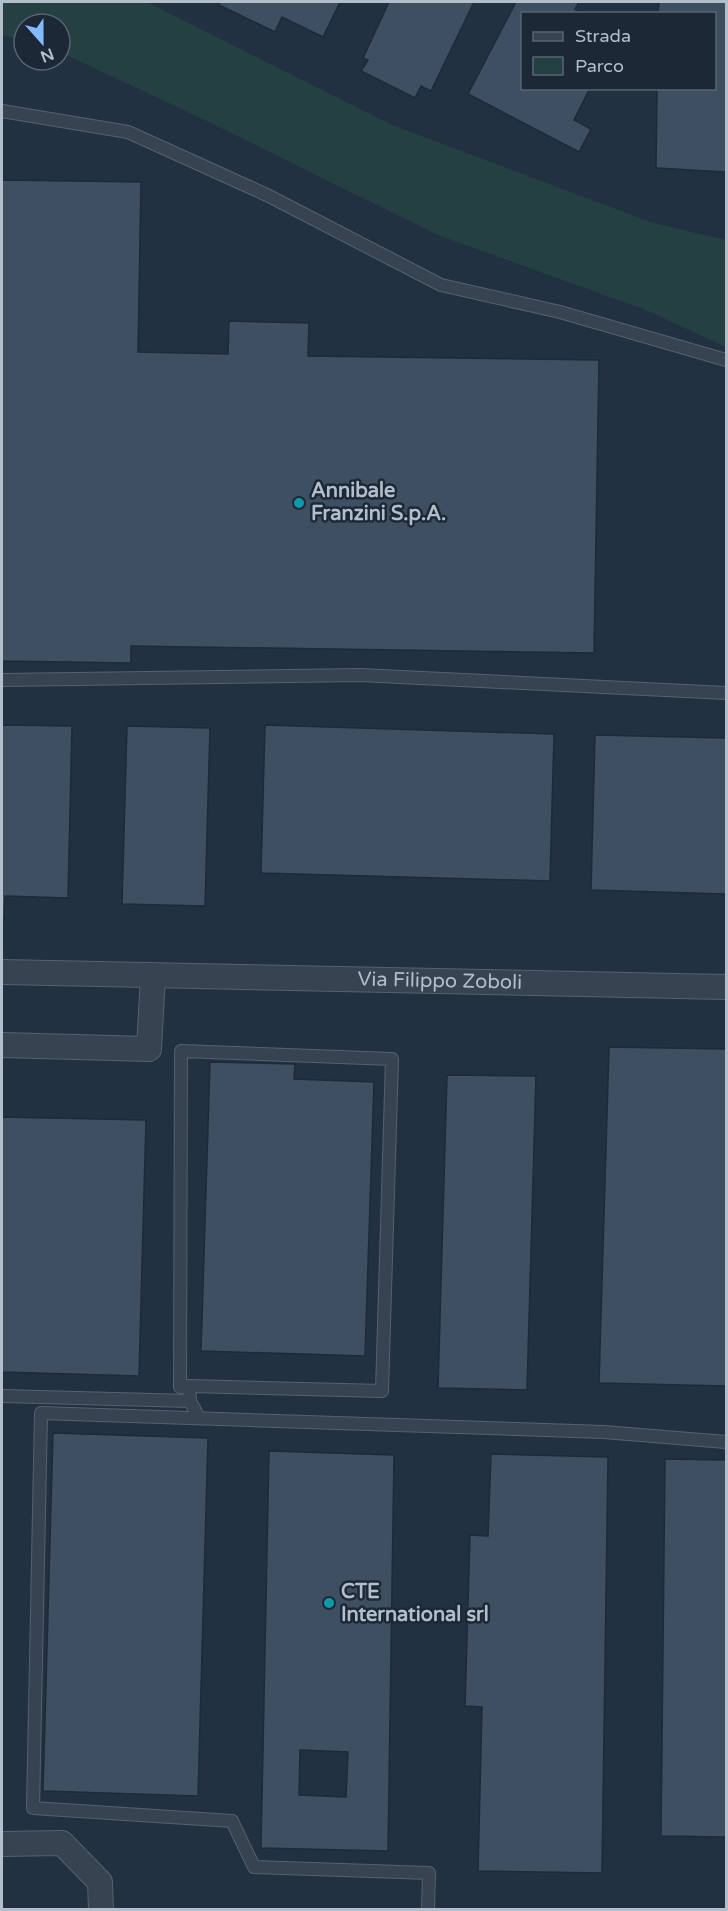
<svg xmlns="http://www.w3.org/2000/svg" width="728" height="1911" font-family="'Varela Round',sans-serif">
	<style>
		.green { fill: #244042 }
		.building { fill: #3e4f61; stroke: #1e2a38; stroke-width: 1.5; fill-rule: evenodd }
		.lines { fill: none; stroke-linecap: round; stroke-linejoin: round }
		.lane-casing { stroke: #55616e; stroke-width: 14 }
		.street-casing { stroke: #55616e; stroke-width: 26 }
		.lane { stroke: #374351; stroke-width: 12 }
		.street { stroke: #374351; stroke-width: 24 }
		.culture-dot { fill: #0f9aa8; stroke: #1c2836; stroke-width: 2 }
		.labels { text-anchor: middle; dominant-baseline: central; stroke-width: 5; stroke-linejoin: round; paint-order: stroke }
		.poi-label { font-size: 20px; font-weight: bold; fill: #b3becb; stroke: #1c2836; text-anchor: start }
		.street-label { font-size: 20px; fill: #b3becb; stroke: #1c2836 }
	</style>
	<rect width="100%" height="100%" fill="#223141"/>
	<!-- green -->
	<polygon class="green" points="2,2 147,2 392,125 653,223 726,240 726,347 646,310 438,235 207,121 60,52 60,24 24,24 24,40 2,35"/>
	<!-- building -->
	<g class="building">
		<polygon points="220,2 340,2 323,37 282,17 275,32 219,5"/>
		<polygon points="389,2 474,2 431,91 421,86 415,98 361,71 368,60 363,58"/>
		<polygon points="516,2 579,2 575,9 583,14 522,14 522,88 590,88 574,120 591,129 579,152 468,94"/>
		<polygon points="659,2 726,2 726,172 656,168 657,88 714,88 714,14 658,14"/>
		<polygon points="2,180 141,182 138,352 228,354 229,321 309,323 308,356 599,360 594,653 131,646 131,663 2,661"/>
		<polygon points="2,725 72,726 68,898 5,896 4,920 2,919"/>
		<polygon points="265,725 554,734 550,881 261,873"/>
		<polygon points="127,726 210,728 205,906 122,904"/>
		<polygon points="595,735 726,738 726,894 591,890"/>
		<polygon points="609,1047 726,1049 726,1386 599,1383"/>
		<polygon points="210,1062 295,1064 294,1079 374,1082 365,1356 201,1351"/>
		<polygon points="447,1075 536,1076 527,1390 438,1388"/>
		<polygon points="2,1117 146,1120 139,1376 2,1372"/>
		<polygon points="53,1433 208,1438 198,1796 43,1791"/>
		<path d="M 269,1451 L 394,1455 L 388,1851 L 261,1848 ZM 300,1750 L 348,1752 L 346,1797 L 299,1795 Z"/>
		<polygon points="491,1454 608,1457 602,1873 478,1871 482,1707 465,1706 470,1535 488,1536"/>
		<polygon points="665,1459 726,1460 726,1837 661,1836"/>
	</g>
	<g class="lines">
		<!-- lane casing -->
		<g class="lane-casing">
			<g id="lane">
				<polyline points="2,111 128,132 267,195 441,285 560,312 726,360"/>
				<polyline points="2,680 360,675 726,693"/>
				<polyline points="189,1386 180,1387 181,1051 392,1059 382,1391 189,1386 190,1401 199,1418"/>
				<polyline points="2,1396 190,1401"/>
				<polyline points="428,1910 429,1873 254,1867 232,1821 33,1808 41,1413 604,1432 726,1442"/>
			</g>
		</g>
		<!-- street casing -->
		<g class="street-casing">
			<g id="street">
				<path id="s1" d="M 2,972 L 726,987"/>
				<polyline points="2,1045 149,1049 153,976"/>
				<polyline points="2,1844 62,1843 100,1882 101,1910"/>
			</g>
		</g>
		<!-- lane -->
		<use href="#lane" class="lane"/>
		<!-- street -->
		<use href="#street" class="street"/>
	</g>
	<!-- markers -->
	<g class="culture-dot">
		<circle cx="299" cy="503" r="6"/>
		<circle cx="329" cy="1603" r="6"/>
	</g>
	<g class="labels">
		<!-- poi labels -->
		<g class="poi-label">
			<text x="311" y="491">Annibale<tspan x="311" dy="23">Franzini S.p.A.</tspan></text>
			<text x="341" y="1592">CTE<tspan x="341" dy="23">International srl</tspan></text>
		</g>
		<!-- street labels -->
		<g class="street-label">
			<text stroke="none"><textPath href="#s1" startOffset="438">Via Filippo Zoboli</textPath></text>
		</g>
	</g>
	<!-- border -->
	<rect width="728" height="1911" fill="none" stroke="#b3becb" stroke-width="6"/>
	<!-- legend -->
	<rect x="521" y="12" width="195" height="78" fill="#1c2836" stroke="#586472" stroke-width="1.5"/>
	<rect x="533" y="32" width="30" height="9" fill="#374351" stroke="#586472" stroke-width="1.5"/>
	<text x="575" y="42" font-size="18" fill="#b3becb">Strada</text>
	<rect x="533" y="57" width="30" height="18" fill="#244042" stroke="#586472" stroke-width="1.5"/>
	<text x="575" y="72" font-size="18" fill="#b3becb">Parco</text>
	<!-- north arrow -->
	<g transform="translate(42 42) rotate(159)"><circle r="28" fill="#1c2836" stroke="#586472" stroke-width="1.5"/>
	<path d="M0-4.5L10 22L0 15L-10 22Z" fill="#84baff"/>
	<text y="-9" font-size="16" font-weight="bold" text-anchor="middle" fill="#b3becb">N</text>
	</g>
</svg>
